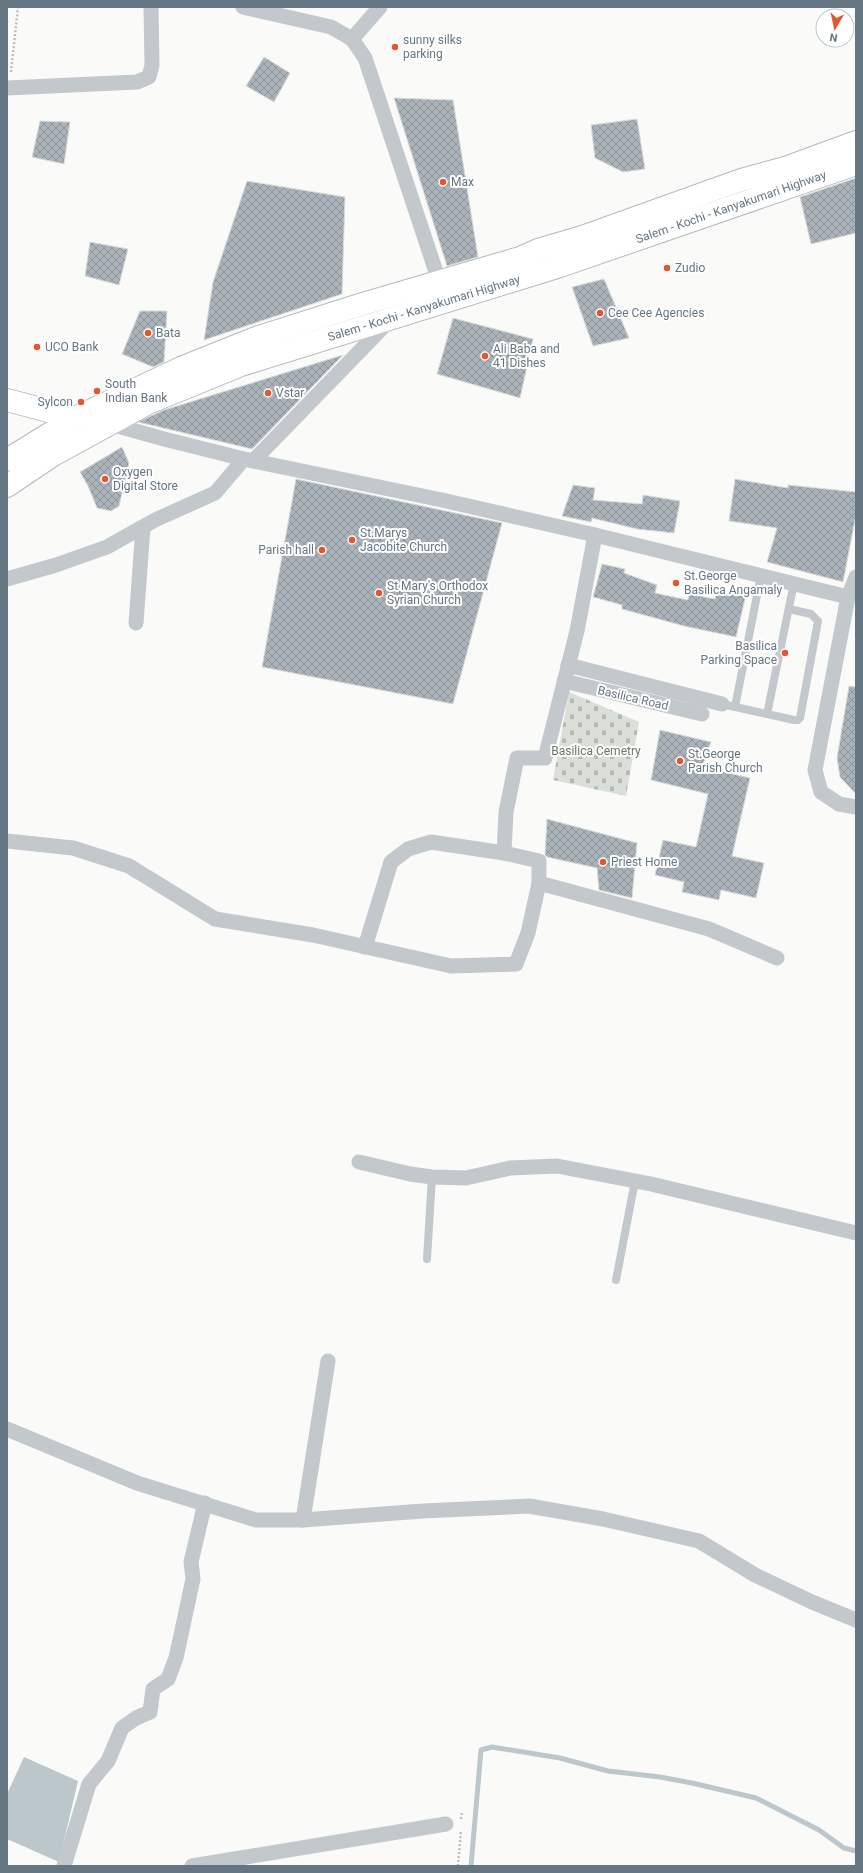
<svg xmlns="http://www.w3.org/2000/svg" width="863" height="1873" font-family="Roboto,sans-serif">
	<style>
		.cemetery { fill: url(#cemetery-stones) }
		.water { fill: #bbc7cb }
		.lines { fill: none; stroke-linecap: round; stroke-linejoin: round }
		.stream { stroke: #bbc7cb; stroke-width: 5 }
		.building { fill: url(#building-cross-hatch); stroke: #dcdcda }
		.secondary-casing { stroke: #b3babf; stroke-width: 24 }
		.highway-casing { stroke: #b4b9bd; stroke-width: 24 }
		.path { stroke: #bbbfc2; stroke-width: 2.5; stroke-dasharray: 2 2; stroke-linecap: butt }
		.lane { stroke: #c3c8cc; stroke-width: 8 }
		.street { stroke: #c3c8cc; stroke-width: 15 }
		.secondary { stroke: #fff; stroke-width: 22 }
		.highway { stroke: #fff; stroke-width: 22 }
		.poi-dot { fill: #e4572e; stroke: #fff; stroke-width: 1.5 }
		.labels { text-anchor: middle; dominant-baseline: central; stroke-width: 4; stroke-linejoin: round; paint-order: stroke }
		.poi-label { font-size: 12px; fill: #657683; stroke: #fff; text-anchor: start }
		.street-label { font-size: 12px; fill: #657683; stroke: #fff }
		.park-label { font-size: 12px; fill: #687a64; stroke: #fff }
	</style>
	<defs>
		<pattern id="cemetery-stones" width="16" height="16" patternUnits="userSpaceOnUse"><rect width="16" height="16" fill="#dadfd7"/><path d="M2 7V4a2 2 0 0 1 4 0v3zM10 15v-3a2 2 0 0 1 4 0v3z" fill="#b4b9b4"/></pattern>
		<pattern id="building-cross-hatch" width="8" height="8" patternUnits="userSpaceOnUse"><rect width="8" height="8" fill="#aab3b9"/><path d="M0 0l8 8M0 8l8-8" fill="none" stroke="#8e969c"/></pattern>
	</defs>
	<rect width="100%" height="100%" fill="#fafaf8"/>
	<!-- cemetery -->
	<polygon class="cemetery" points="569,692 639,722 626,796 553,780"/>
	<!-- water -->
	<polygon class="water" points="24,1757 78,1781 59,1862 7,1839 7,1794"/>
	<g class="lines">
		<!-- stream -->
		<polyline class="stream" points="471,1866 481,1750 492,1747 560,1758 608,1771 660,1777 692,1783 756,1798 819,1830 844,1848 856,1851"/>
	</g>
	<!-- building -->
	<g class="building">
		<polygon points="264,57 290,73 274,102 246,86"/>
		<polygon points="394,98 453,100 478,257 447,266"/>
		<polygon points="637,119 645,169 623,172 595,158 591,125"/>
		<polygon points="40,121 70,122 64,164 32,157"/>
		<polygon points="856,178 856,233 811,244 800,197"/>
		<polygon points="247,181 345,197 342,294 204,340 213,282"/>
		<polygon points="90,242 128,249 119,285 85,276"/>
		<polygon points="604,279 629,338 593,346 572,287"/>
		<polygon points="140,311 167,311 164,362 153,367 122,354"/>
		<polygon points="453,318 533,339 520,398 437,374"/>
		<polygon points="343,355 252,449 138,422 164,410"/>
		<polygon points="122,447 129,463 119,506 111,511 97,508 88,486 80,472"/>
		<polygon points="296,479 502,523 453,704 262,667"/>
		<polygon points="735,479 788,488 788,485 856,492 856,515 843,582 767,562 777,528 729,521"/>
		<polygon points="573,485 595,488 593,500 642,504 643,495 680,501 674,533 637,529 592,518 591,522 562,516"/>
		<polygon points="602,564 625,569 624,573 657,585 655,593 688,600 689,594 715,599 716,594 746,595 736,637 684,626 622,609 622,605 593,597"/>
		<polygon points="849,686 856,687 856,794 840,777 837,758"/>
		<polygon points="660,730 711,742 702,767 750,778 732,856 764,863 756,898 721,890 719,900 682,892 684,882 655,875 663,840 696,847 708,794 651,780"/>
		<polygon points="547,819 637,843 632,898 599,890 597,868 547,857 545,855"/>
	</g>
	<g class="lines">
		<!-- secondary casing -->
		<g class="secondary-casing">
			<polyline id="secondary" points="7,400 75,418"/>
		</g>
		<!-- highway casing -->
		<g class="highway-casing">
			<g id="highway">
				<polyline points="7,460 75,418 181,368 256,338 366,303 520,258 538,250 582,237 741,180 785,168 856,142"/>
				<polyline points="7,486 53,455 148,403 241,365 560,266 856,164"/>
			</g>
		</g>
		<!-- path -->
		<g class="path">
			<polyline points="11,72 18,7"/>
			<polyline points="461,1819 462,1812"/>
			<polyline points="458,1866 461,1830"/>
		</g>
		<!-- lane -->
		<g class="lane">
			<polyline points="722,704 794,720 798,720 800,718 818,621 811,614 789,609"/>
			<polyline points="735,707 761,575"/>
			<polyline points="767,714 794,583"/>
			<polyline points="427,1259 432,1177"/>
			<polyline points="616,1280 635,1181"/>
		</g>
		<!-- street -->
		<g class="street">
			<polyline points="243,7 331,27 352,39 365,58 439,281"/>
			<polyline points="352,39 380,7"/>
			<polyline points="7,88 137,82 149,77 152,65 151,7"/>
			<polyline points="107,423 164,439 244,459 442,500 595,535 848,597 856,577"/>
			<polyline points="253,461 390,320"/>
			<polyline points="7,579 56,565 107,547 155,520 215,493 244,459"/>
			<polyline points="848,597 815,770 821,792 839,804 856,807"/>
			<polyline points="136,623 143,527"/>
			<polyline points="568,665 722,704"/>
			<polyline points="564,681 702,714"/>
			<polyline points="7,841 73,848 129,866 215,919 313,935 451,966 516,964 528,933 539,883 709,929 777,958"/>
			<polyline points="539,883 539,861 504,853 506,812 517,758 545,758 577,631 595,535"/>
			<polyline points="365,947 391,862 408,849 431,842 504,853"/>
			<polyline points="359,1162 410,1174 432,1177 466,1178 510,1168 557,1166 651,1184 856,1233"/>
			<polyline points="7,1429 137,1483 256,1520 303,1520 423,1511 529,1506 603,1519 699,1541 755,1575 812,1602 856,1620"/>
			<polyline points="303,1520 328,1361"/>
			<polyline points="64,1866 89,1784 108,1761 122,1728 136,1718 150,1712 153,1689 168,1679 176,1658 193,1579 191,1562 205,1503"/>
			<polyline points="192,1866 446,1824"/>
		</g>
		<!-- secondary -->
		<use href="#secondary" class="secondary"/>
		<!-- highway -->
		<use href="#highway" class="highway"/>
	</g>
	<!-- markers -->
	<g class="poi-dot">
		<circle cx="395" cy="47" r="4"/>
		<circle cx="443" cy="182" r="4"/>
		<circle cx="667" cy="268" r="4"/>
		<circle cx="600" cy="313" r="4"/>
		<circle cx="148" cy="333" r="4"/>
		<circle cx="37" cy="347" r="4"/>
		<circle cx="485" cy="356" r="4"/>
		<circle cx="97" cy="391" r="4"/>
		<circle cx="268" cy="393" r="4"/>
		<circle cx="81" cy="402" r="4"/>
		<circle cx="105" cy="479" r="4"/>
		<circle cx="352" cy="540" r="4"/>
		<circle cx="322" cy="550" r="4"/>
		<circle cx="676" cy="583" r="4"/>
		<circle cx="379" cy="593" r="4"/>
		<circle cx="785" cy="653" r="4"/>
		<circle cx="680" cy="761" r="4"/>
		<circle cx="603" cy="862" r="4"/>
	</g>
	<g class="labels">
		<!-- poi labels -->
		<g class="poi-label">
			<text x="403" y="40">sunny silks<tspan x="403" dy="14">parking</tspan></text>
			<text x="451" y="182">Max</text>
			<text x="675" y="268">Zudio</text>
			<text x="608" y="313">Cee Cee Agencies</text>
			<text x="156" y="333">Bata</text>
			<text x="45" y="347">UCO Bank</text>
			<text x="493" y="349">Ali Baba and<tspan x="493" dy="14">41 Dishes</tspan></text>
			<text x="105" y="384">South<tspan x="105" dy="14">Indian Bank</tspan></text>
			<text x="276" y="393">Vstar</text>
			<text x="73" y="402" text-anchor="end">Sylcon</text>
			<text x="113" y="472">Oxygen<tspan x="113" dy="14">Digital Store</tspan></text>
			<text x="360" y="533">St.Marys<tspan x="360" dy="14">Jacobite Church</tspan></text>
			<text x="314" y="550" text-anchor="end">Parish hall</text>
			<text x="684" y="576">St.George<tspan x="684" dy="14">Basilica Angamaly</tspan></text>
			<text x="387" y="586">St Mary's Orthodox<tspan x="387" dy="14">Syrian Church</tspan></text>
			<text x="777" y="646" text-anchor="end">Basilica<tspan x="777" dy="14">Parking Space</tspan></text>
			<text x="688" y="754">St.George<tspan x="688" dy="14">Parish Church</tspan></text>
			<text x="611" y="862">Priest Home</text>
		</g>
		<!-- street labels -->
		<g class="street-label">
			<text transform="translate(731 207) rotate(-19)">Salem - Kochi - Kanyakumari Highway</text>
			<text transform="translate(424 308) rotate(-17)">Salem - Kochi - Kanyakumari Highway</text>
			<text transform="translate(633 698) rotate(13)">Basilica Road</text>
		</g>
		<!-- park labels -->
		<g class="park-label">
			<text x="596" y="751">Basilica Cemetry</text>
		</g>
	</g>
	<!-- border -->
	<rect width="863" height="1873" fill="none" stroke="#657683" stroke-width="16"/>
	<!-- north arrow -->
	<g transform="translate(835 28) rotate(189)"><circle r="19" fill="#ffffff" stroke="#c1c8cd"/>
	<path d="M0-3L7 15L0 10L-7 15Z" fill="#e4572e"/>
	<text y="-6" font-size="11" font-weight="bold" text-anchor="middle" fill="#657683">N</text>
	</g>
</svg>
